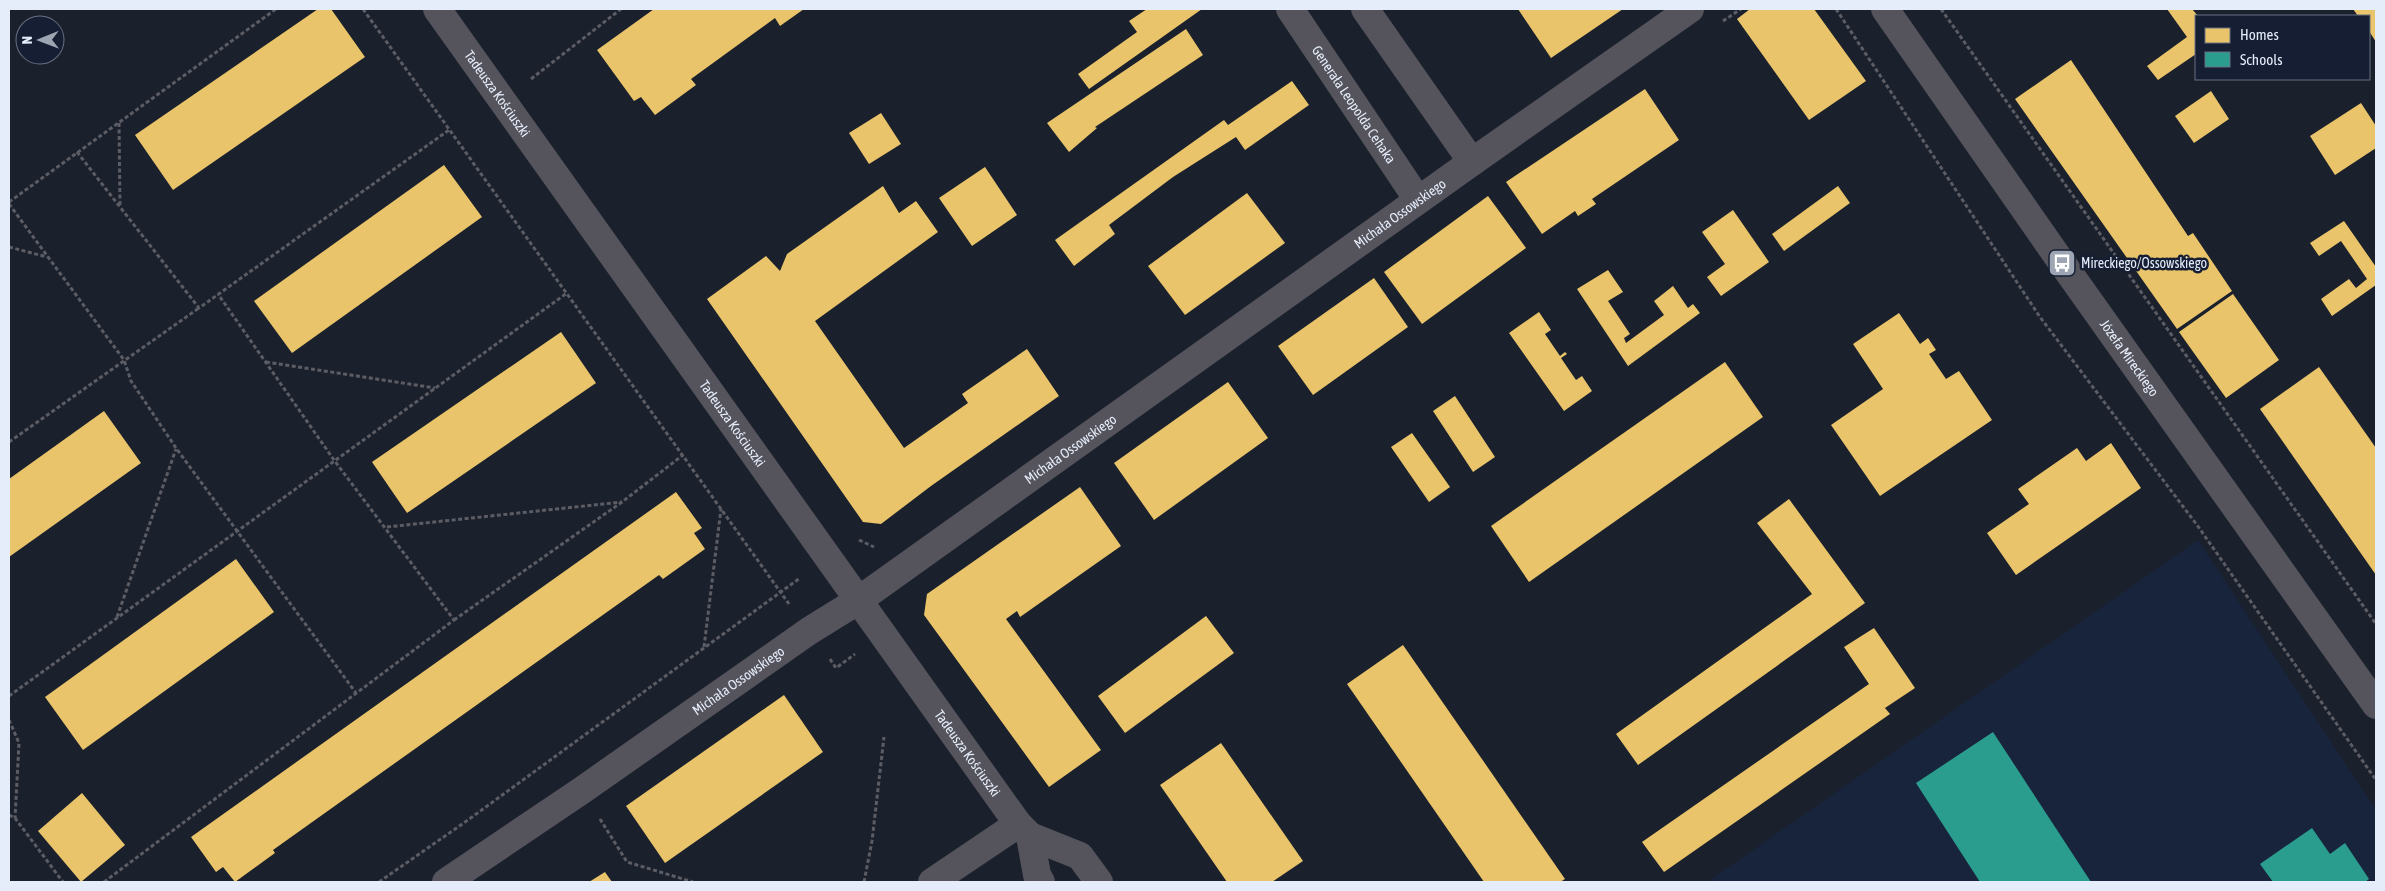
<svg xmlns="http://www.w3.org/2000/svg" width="2385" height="891" font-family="'Asap Condensed',sans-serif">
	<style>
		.built { fill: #18243b }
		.homes { fill: #e9c46a }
		.schools { fill: #2a9d8f }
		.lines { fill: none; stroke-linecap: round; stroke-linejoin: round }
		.path { stroke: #5c5c64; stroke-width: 3; stroke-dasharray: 4 2.5; stroke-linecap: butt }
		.minor { stroke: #55545c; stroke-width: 28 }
		.labels { text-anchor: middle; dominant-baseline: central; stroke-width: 5; stroke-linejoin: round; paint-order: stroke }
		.street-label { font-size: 14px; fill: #e5ecfa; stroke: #151e32 }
		.poi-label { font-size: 14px; fill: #e5ecfa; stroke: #151e32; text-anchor: start }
	</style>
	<rect width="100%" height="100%" fill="#1b212c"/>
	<!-- built -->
	<polygon class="built" points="2198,540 2376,810 2376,882 1707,882"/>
	<!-- homes -->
	<g class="homes">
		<polygon points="318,9 331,9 365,57 173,190 135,135"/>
		<polygon points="654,9 804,9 780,26 775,18 691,79 696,85 655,115 641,97 634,101 597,50"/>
		<polygon points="1147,9 1202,9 1089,89 1078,74 1137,32 1129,21"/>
		<polygon points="1518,9 1623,9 1551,58"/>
		<polygon points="1750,9 1814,9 1866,81 1809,120 1737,19"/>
		<polygon points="2167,9 2192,9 2198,16 2196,54 2158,80 2147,66 2187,37"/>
		<polygon points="2353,9 2376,9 2376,42 2369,31 2369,16 2358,16"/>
		<polygon points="1186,29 1203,55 1095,127 1097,128 1069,152 1047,123"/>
		<polygon points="2071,60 2188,236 2193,233 2232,291 2177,329 2015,99"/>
		<polygon points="1292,81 1309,105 1245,150 1236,137 1173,177 1109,225 1115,234 1074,266 1055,240 1224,120 1228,125"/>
		<polygon points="1645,89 1679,140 1592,199 1596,204 1578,216 1575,211 1542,234 1506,182"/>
		<polygon points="2211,91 2229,119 2194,143 2175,116"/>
		<polygon points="2361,103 2376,126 2376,148 2335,175 2310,136"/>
		<polygon points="881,113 901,144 869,164 849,133"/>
		<polygon points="444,165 482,217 292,353 254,301"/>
		<polygon points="985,167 1017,215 972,246 939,198"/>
		<polygon points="883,186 899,213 916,201 938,232 815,321 904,448 968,403 962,394 1027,349 1059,396 931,486 881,524 863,522 707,299 766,256 780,271 787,254"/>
		<polygon points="1838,186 1850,203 1784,251 1772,234"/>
		<polygon points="1247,193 1285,243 1185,315 1148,266"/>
		<polygon points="1488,196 1526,248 1422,324 1384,272"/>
		<polygon points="1733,210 1769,262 1721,296 1707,277 1725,264 1702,232"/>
		<polygon points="2344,221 2376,267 2376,285 2332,316 2321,299 2349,279 2356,288 2367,279 2341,241 2319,256 2310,243"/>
		<polygon points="1608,270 1623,292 1608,301 1630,334 1624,338 1626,343 1664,315 1654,301 1673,286 1688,308 1693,304 1700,313 1628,366 1577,289"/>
		<polygon points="1374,278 1408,327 1313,395 1278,346"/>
		<polygon points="2233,294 2279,360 2226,398 2179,332"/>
		<polygon points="1539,312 1551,330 1545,334 1560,356 1565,352 1567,354 1561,358 1576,380 1582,376 1592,391 1564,411 1509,333"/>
		<polygon points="1899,313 1920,344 1928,338 1936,350 1929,354 1946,379 1959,371 1992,420 1880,496 1831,425 1883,389 1853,344"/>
		<polygon points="561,332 596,383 407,513 372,462"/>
		<polygon points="1725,362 1763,417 1529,582 1491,526"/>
		<polygon points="2319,367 2376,448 2376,575 2260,409"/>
		<polygon points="1228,382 1268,438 1154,520 1114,463"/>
		<polygon points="1455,396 1495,457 1473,472 1433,411"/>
		<polygon points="104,411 141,463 9,557 9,479"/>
		<polygon points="1412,433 1450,487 1429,502 1391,447"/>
		<polygon points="2111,443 2141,488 2016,575 1987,533 2029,504 2018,489 2077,448 2086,461"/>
		<polygon points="1080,487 1121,546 1020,617 1017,611 1006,619 1101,750 1049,787 924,615 927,594"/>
		<polygon points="676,492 702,528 694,533 705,549 663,579 659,575 273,850 275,853 235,882 223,867 216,872 191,837"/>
		<polygon points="1789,499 1865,603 1638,765 1616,734 1812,594 1757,523"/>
		<polygon points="236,559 274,612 83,750 45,697"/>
		<polygon points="1206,616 1234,653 1125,733 1098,696"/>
		<polygon points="1874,628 1915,688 1885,708 1890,714 1664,872 1642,842 1869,684 1844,647"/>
		<polygon points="1403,645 1565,879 1560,882 1484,882 1347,684"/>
		<polygon points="784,695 823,752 665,863 626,806"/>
		<polygon points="1221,743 1303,861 1272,882 1227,882 1160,785"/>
		<polygon points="82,793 125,845 81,882 38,831"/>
		<polygon points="605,872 612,882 589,882"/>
	</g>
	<!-- schools -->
	<g class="schools">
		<polygon points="1993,732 2091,882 1980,882 1916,783"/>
		<polygon points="2312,828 2330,854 2345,843 2369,879 2365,882 2273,882 2260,864"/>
	</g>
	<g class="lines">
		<!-- path -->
		<g class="path">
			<polyline points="363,9 789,604"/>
			<polyline points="1836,9 2040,317 2197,525 2376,780"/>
			<polyline points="1941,9 2376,624"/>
			<polyline points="1723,21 1741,9"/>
			<polyline points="531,79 621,9"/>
			<polyline points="119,123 120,206"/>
			<polyline points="77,152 199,308 449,130"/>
			<polyline points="9,202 276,9"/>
			<polyline points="9,204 124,360 131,381 176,448 356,693"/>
			<polyline points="9,247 47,257"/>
			<polyline points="266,362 435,388"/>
			<polyline points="9,442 199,308"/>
			<polyline points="387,527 622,502"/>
			<polyline points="859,540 874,547"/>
			<polyline points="117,617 176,449"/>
			<polyline points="454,620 622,502 683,455"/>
			<polyline points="704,647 721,509"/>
			<polyline points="830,659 836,668 855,654"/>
			<polyline points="9,696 567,293"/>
			<polyline points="9,720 19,743 15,818"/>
			<polyline points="9,815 15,818 63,882"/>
			<polyline points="600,819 627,862 693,882"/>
			<polyline points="104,882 454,620 334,460 218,294"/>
			<polyline points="379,882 468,820 800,578"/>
			<polyline points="864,882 872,841 884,737"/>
		</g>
		<!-- minor -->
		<g class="minor">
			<path id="s1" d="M 437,9 L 1018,824 L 1030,836 L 1080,856 L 1099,882"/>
			<path id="s2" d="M 1290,9 L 1418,200"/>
			<polyline points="1365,9 1472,162"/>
			<path id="s3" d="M 1885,9 L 2062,263 L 2376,705"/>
			<polyline points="1030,836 1037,875 1041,882"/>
			<path id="s4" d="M 446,882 L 581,791 L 809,631 L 859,600 L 1472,162 L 1690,9"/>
			<polyline points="932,882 1018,824"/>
		</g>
	</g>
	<!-- icons -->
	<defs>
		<g id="bus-square" transform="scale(1.4375)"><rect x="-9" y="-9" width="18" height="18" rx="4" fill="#9ea5b2" stroke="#151e32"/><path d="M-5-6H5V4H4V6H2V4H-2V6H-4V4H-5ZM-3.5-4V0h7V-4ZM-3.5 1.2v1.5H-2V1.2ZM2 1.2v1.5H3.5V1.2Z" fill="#fff"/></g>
	</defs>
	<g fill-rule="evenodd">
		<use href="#bus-square" x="2062" y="263"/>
	</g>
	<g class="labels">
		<!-- street labels -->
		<g class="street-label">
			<text stroke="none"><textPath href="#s1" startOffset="104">Tadeusza Kościuszki</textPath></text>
			<text stroke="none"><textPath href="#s2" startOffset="115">Generała Leopolda Cehaka</textPath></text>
			<text stroke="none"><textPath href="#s4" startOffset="1165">Michała Ossowskiego</textPath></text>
			<text stroke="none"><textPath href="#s3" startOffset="426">Józefa Mireckiego</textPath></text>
			<text stroke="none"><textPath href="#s1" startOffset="509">Tadeusza Kościuszki</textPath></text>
			<text stroke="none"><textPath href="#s4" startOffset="760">Michała Ossowskiego</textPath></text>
			<text stroke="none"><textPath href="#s4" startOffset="355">Michała Ossowskiego</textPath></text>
			<text stroke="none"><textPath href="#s1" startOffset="914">Tadeusza Kościuszki</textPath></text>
		</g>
		<!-- poi labels -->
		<g class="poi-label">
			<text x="2081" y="263">Mireckiego/Ossowskiego</text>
		</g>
	</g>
	<!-- border -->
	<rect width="2385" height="891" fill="none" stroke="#e5ecfa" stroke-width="20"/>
	<!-- legend -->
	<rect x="2195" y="15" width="175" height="65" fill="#151e32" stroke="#687082"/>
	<rect x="2205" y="28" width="25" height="15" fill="#e9c46a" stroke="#687082"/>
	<text x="2240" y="40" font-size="15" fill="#e5ecfa">Homes</text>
	<rect x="2205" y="52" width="25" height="15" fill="#2a9d8f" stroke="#687082"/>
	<text x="2240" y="65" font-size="15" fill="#e5ecfa">Schools</text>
	<!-- north arrow -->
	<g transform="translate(40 40) rotate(269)"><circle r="24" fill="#151e32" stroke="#687082"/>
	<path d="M0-4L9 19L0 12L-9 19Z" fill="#9ea5b2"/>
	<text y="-8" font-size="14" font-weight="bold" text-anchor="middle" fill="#e5ecfa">N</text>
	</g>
</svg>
